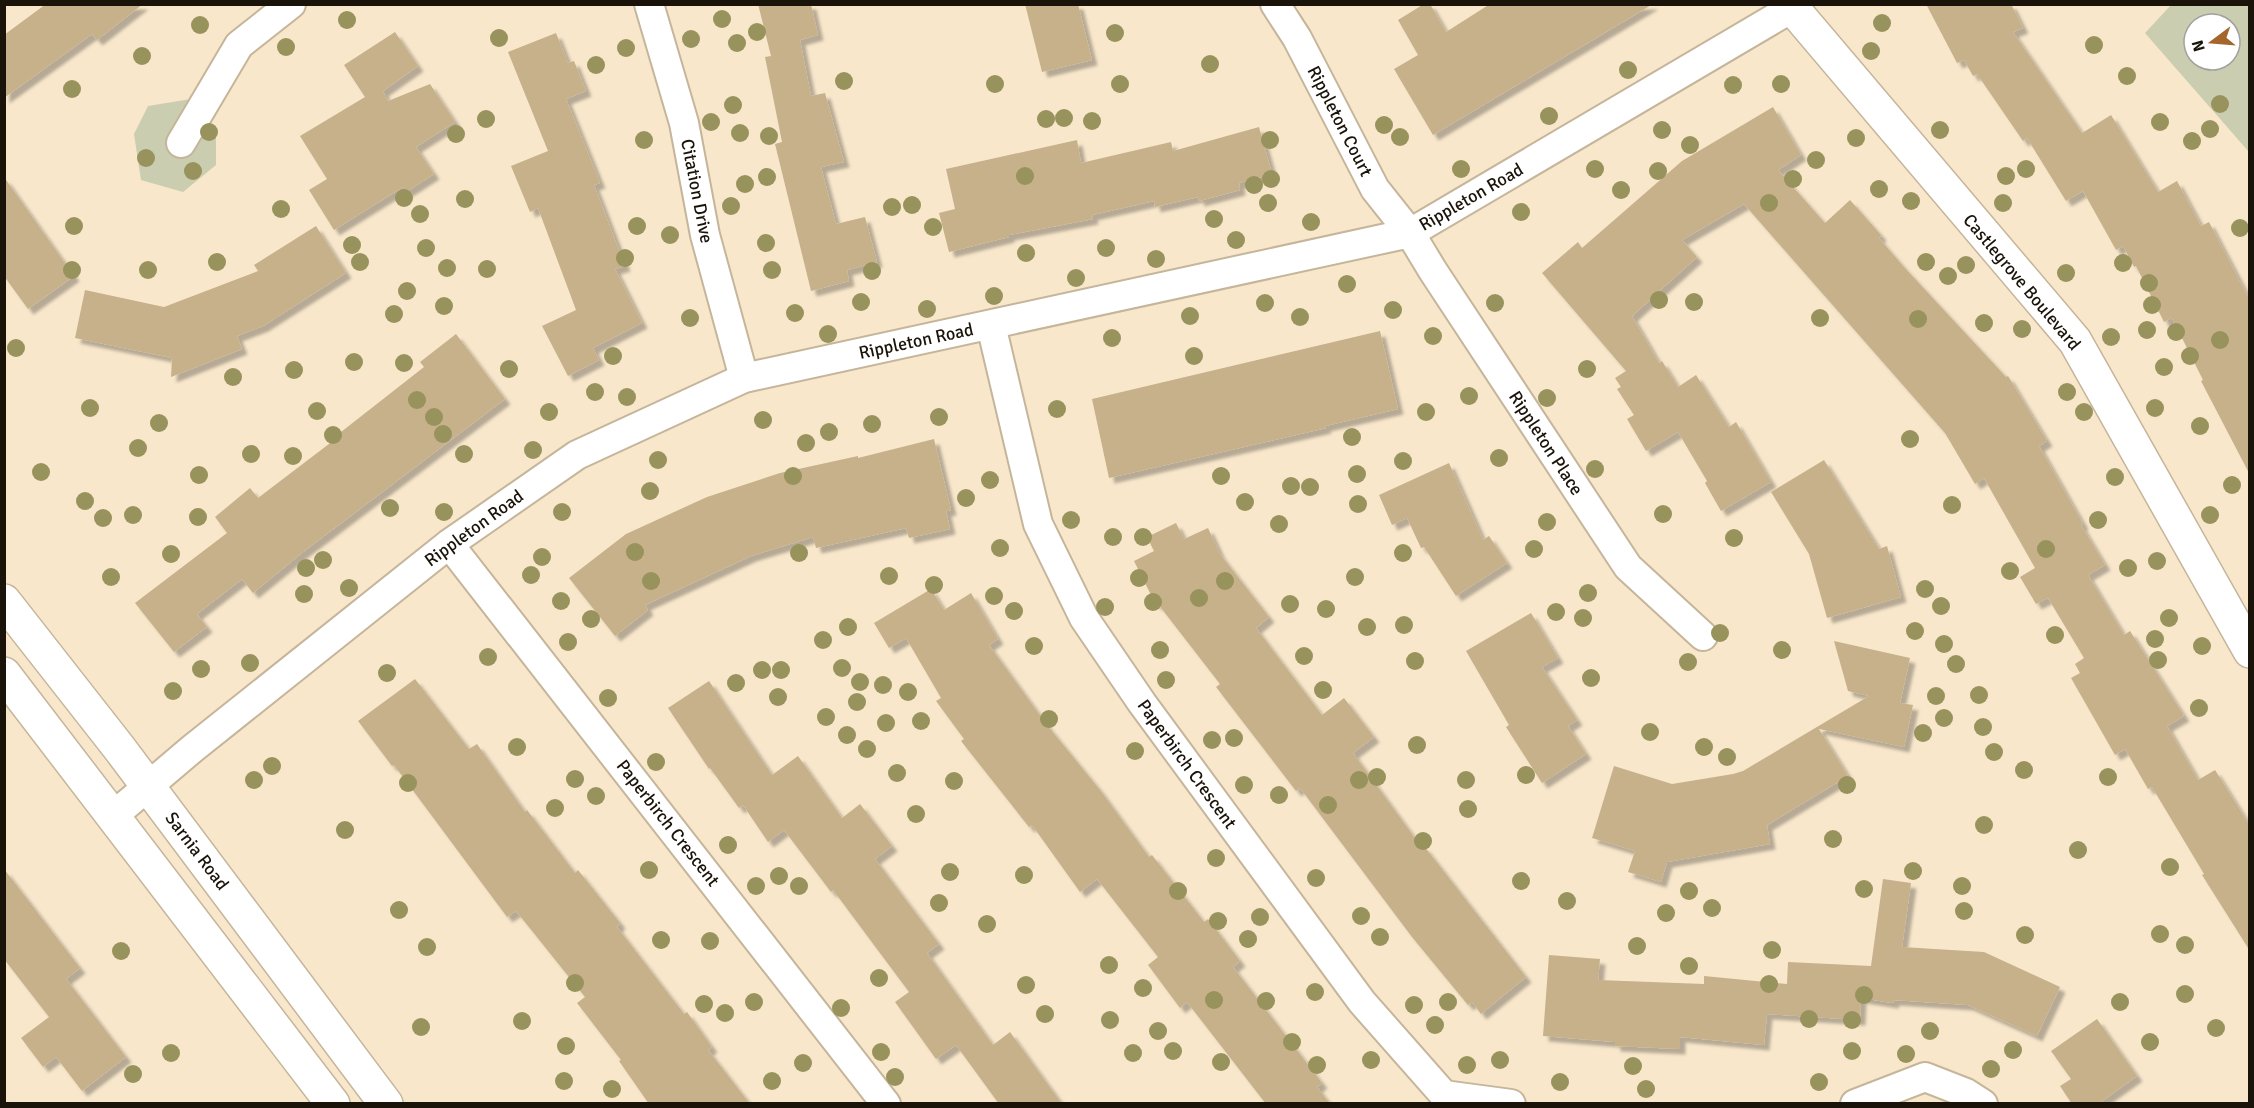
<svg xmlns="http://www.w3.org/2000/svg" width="2254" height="1108" font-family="Signika,sans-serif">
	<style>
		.green { fill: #cacdb0; fill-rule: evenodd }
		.building { fill: #c7b18b; filter: url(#shadow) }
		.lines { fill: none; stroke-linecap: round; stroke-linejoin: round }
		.minor-casing { stroke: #c5b59a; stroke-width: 32 }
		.tertiary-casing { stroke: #c5b59a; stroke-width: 36 }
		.secondary-casing { stroke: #c5b59a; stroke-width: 36 }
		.minor { stroke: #fff; stroke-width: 28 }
		.tertiary { stroke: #fff; stroke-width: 33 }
		.secondary { stroke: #fff; stroke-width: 33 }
		.tree { fill: #98925c }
		.labels { text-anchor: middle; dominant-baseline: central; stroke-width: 6; stroke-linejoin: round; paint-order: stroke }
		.street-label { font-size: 18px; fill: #191309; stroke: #fff }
	</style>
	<defs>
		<filter id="shadow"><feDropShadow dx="5.5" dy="5.5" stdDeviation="1.5" flood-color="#0004"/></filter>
	</defs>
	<rect width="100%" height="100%" fill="#f8e7cb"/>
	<!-- green -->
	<g class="green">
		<path d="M 2171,5 L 2249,5 L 2249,152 L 2145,33 ZM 2194,24 L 2230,24 L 2230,60 L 2194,60 Z"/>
		<polygon points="191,99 216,131 216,165 183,192 141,180 134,134 148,106"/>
	</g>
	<!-- building -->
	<g class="building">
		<polygon points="46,4 143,4 97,40 92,34 4,98 4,35"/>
		<polygon points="758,4 811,4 818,35 800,40 811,96 825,93 844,162 821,167 836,224 865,217 877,262 847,270 849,281 811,291 775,144 782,142 765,57 771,56"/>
		<polygon points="1025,4 1078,4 1092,60 1042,72"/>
		<polygon points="1424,4 1430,4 1446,32 1490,4 1653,4 1433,135 1394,69 1418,55 1398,20"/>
		<polygon points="1926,4 2011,4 2023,28 2013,32 2082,133 2111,115 2158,192 2177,181 2201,226 2209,222 2250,301 2250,475 2201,381 2203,380 2172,318 2164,322 2136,266 2134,267 2123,246 2116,250 2083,191 2066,201 2027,138 2023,141 1977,74 1973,76 1964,60 1957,63"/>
		<polygon points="395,32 418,66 383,91 388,101 430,84 455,122 416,147 434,174 406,192 403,187 334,230 309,190 327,179 300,136 365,97 344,65"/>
		<polygon points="556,33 568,63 574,61 586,91 566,99 600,183 594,185 625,266 615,269 642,323 593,348 599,360 568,376 542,326 576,310 538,208 530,212 511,166 548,151 508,52"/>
		<polygon points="1773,107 1801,155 1778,170 1825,223 1850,200 1881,235 1879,238 1903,266 2006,377 2008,376 2047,441 2039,446 2083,524 2081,525 2105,565 2088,575 2124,635 2130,631 2184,716 2167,726 2198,780 2215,770 2250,826 2250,951 2202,875 2204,874 2152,787 2148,789 2125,749 2115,755 2071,678 2080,673 2075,664 2084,658 2048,598 2036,604 2020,577 2035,568 1984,478 1975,484 1945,433 1744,204 1682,240 1697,257 1632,316 1659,363 1662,361 1678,387 1696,375 1729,427 1736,422 1771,482 1721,511 1705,483 1707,481 1678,432 1646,451 1627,419 1634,415 1617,389 1621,387 1615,378 1626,371 1542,273 1578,242 1582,248 1682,161"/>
		<polygon points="1259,127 1272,174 1239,183 1240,190 1199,201 1198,197 1155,207 1154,201 1092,215 1093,219 1009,235 1009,237 949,252 939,213 955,209 946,169 1077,140 1081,163 1171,142 1173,151"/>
		<polygon points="4,177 74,276 28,309 4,276"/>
		<polygon points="316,226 346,273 263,326 237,336 242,349 171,377 172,358 75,338 85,290 164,307 258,271 254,265"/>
		<polygon points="1380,331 1398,409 1325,426 1326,428 1109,478 1092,399"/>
		<polygon points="456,334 505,399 303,552 253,593 242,579 197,614 207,627 174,652 135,603 227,533 215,517 250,488 258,498 342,434 341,432 424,367 420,362"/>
		<polygon points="934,439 951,510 946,511 950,529 909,538 906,528 816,548 813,537 751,556 645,605 648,610 615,636 569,578 626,534 707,497 780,473 858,456 858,458"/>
		<polygon points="1824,460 1879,549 1887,546 1901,597 1827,618 1809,554 1771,492"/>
		<polygon points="1449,463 1483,540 1489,536 1507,563 1456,596 1424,547 1421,548 1407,518 1392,525 1379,495"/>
		<polygon points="1176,523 1184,539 1208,528 1220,554 1269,617 1256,628 1322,715 1344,698 1374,737 1353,753 1422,848 1424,846 1526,977 1481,1014 1472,1002 1468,1005 1412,937 1300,788 1296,791 1216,687 1220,684 1158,604 1156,605 1134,561 1154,551 1147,537"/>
		<polygon points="931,589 944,610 971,593 998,639 989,645 1047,725 1100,790 1149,857 1152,855 1204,922 1208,919 1240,961 1233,967 1322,1083 1317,1087 1330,1104 1266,1104 1187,1002 1180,1008 1148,965 1158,957 1097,879 1080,892 1032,825 1029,827 961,741 964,739 936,701 941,698 906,638 889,648 874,623"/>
		<polygon points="1531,613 1558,658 1542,667 1577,720 1568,726 1586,754 1542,783 1506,727 1509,725 1466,651"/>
		<polygon points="1834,641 1910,658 1900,703 1913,705 1904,747 1819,729 1848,776 1767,825 1770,844 1667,862 1661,882 1628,872 1635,851 1592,838 1614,766 1672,784 1733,774 1743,771 1869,696 1848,691"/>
		<polygon points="415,679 469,749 477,744 525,812 527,810 575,873 578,870 620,923 617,927 684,1014 687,1012 712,1047 708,1050 750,1104 649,1104 619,1061 621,1060 577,1003 585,997 516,911 507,917 394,765 392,766 358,721"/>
		<polygon points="709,681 772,775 798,756 842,818 860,804 892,846 875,859 939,944 927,953 993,1045 1010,1032 1062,1104 999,1104 956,1045 936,1059 895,1002 909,992 833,890 831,892 784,830 768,842 743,805 739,808 710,768 709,769 668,708"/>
		<polygon points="4,869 80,968 66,979 126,1057 82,1091 56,1057 43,1067 21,1038 49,1017 4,959"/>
		<polygon points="1883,879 1911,883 1902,947 1984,952 2060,987 2037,1036 1968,1005 1894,1000 1893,1003 1861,998 1860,1020 1767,1014 1764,1045 1680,1037 1680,1049 1615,1046 1615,1042 1543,1036 1549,955 1600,959 1598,980 1704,984 1704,976 1787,984 1788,962 1871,966"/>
		<polygon points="2097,1019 2137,1076 2098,1104 2072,1104 2060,1086 2071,1079 2051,1051"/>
	</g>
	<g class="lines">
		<!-- minor casing -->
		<g class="minor-casing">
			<g id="minor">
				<polyline points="649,4 684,123 705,235 744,378"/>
				<polyline points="1275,4 1297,38 1375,189 1410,233 1433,271 1628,567 1703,636"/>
				<polyline points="181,143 239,45 291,4"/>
				<polyline points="991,325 1038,524 1084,618 1142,703 1362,1002 1444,1095 1511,1104"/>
				<polyline points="449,544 886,1104"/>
				<polyline points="113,816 192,749 449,544 577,455 744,378 1410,233 1792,8"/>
				<polyline points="1855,1104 1925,1077 1966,1093 1983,1104"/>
			</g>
		</g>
		<!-- tertiary casing -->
		<g class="tertiary-casing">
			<polyline id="tertiary" points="1789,4 2075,341 2250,651"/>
		</g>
		<!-- secondary casing -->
		<g class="secondary-casing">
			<g id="secondary">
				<polyline points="4,601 120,749 386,1104"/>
				<polyline points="4,674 333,1104"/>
			</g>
		</g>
		<!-- minor -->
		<use href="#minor" class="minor"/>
		<!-- tertiary -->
		<use href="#tertiary" class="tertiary"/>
		<!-- secondary -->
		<use href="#secondary" class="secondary"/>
	</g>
	<!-- trees -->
	<g class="tree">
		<circle cx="722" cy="19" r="9"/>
		<circle cx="347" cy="20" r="9"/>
		<circle cx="1882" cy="23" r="9"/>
		<circle cx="200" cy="25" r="9"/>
		<circle cx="757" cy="32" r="9"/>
		<circle cx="1115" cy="33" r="9"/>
		<circle cx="499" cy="38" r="9"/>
		<circle cx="691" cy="39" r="9"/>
		<circle cx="737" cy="43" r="9"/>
		<circle cx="2094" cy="45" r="9"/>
		<circle cx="286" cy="47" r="9"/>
		<circle cx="626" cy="48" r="9"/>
		<circle cx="1871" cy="51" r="9"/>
		<circle cx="142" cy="56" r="9"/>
		<circle cx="1210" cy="64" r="9"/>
		<circle cx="596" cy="65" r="9"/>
		<circle cx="1628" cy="70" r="9"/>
		<circle cx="2127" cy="76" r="9"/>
		<circle cx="844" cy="81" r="9"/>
		<circle cx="995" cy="84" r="9"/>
		<circle cx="1120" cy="84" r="9"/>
		<circle cx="1781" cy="84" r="9"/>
		<circle cx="1733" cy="85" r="9"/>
		<circle cx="72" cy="89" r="9"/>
		<circle cx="2220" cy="104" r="9"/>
		<circle cx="733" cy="105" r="9"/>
		<circle cx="1549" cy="116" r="9"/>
		<circle cx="1064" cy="118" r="9"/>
		<circle cx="486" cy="119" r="9"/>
		<circle cx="1046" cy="119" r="9"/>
		<circle cx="1092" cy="121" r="9"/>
		<circle cx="711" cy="122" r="9"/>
		<circle cx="2160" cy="122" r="9"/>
		<circle cx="1384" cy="125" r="9"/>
		<circle cx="2210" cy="129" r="9"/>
		<circle cx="1662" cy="130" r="9"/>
		<circle cx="1940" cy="130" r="9"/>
		<circle cx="209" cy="132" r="9"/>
		<circle cx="740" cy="133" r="9"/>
		<circle cx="456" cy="134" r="9"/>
		<circle cx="769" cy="136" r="9"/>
		<circle cx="1400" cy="137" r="9"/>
		<circle cx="1856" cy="138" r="9"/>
		<circle cx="644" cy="140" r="9"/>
		<circle cx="1270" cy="140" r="9"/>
		<circle cx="2192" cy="141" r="9"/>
		<circle cx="1690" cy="145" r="9"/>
		<circle cx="146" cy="158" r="9"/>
		<circle cx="1816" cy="160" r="9"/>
		<circle cx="1461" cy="169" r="9"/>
		<circle cx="1595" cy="169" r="9"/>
		<circle cx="2026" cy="169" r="9"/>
		<circle cx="193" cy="171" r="9"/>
		<circle cx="1658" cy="171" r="9"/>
		<circle cx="1025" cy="176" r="9"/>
		<circle cx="2006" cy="176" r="9"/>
		<circle cx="767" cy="177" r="9"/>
		<circle cx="1271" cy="179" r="9"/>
		<circle cx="1793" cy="179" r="9"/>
		<circle cx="745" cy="184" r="9"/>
		<circle cx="1254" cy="185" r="9"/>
		<circle cx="1879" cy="189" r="9"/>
		<circle cx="1621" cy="190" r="9"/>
		<circle cx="404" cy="198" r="9"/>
		<circle cx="465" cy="199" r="9"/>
		<circle cx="1911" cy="201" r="9"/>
		<circle cx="1268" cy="203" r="9"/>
		<circle cx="1769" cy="203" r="9"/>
		<circle cx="2003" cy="203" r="9"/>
		<circle cx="912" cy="205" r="9"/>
		<circle cx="731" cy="206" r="9"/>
		<circle cx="892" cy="207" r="9"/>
		<circle cx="281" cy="209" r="9"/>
		<circle cx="1521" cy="212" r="9"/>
		<circle cx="420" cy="214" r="9"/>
		<circle cx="1214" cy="219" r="9"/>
		<circle cx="1311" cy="222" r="9"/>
		<circle cx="74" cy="226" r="9"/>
		<circle cx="637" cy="226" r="9"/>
		<circle cx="933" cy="227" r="9"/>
		<circle cx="2240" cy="228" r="9"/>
		<circle cx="670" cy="235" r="9"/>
		<circle cx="1236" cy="240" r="9"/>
		<circle cx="766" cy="243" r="9"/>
		<circle cx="352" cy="245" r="9"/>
		<circle cx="426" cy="248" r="9"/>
		<circle cx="1106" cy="248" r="9"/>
		<circle cx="1026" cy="253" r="9"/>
		<circle cx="625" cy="258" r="9"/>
		<circle cx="1156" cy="259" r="9"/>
		<circle cx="217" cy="262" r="9"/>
		<circle cx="360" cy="262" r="9"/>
		<circle cx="1926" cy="262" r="9"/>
		<circle cx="2123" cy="263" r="9"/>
		<circle cx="1966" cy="265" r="9"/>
		<circle cx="447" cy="268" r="9"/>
		<circle cx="487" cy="269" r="9"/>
		<circle cx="72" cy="270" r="9"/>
		<circle cx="148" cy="270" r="9"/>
		<circle cx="772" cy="270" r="9"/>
		<circle cx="872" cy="271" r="9"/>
		<circle cx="2066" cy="273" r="9"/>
		<circle cx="1948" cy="276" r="9"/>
		<circle cx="1076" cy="278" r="9"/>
		<circle cx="2149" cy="283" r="9"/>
		<circle cx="1347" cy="284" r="9"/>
		<circle cx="407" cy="291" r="9"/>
		<circle cx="994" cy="296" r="9"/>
		<circle cx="1659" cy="300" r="9"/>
		<circle cx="861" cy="302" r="9"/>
		<circle cx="1694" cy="302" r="9"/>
		<circle cx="1265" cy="303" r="9"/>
		<circle cx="1495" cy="303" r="9"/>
		<circle cx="2152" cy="305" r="9"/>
		<circle cx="444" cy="306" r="9"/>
		<circle cx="927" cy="309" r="9"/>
		<circle cx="1393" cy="310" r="9"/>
		<circle cx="795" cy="313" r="9"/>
		<circle cx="394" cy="314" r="9"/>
		<circle cx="1190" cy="316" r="9"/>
		<circle cx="1300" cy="317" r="9"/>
		<circle cx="690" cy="318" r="9"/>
		<circle cx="1820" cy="318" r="9"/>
		<circle cx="1918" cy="319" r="9"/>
		<circle cx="1984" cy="323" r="9"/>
		<circle cx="2022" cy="329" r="9"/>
		<circle cx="2147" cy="330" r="9"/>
		<circle cx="2176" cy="332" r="9"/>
		<circle cx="828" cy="334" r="9"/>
		<circle cx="1433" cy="336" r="9"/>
		<circle cx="2111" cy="337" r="9"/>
		<circle cx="1112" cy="338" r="9"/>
		<circle cx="2220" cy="340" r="9"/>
		<circle cx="16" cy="348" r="9"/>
		<circle cx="613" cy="356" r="9"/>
		<circle cx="1194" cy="356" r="9"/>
		<circle cx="2190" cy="356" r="9"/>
		<circle cx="354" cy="362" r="9"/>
		<circle cx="404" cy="363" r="9"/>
		<circle cx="2164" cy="367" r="9"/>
		<circle cx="509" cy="369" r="9"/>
		<circle cx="1587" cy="369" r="9"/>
		<circle cx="294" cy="370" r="9"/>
		<circle cx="233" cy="377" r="9"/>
		<circle cx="595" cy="392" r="9"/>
		<circle cx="2067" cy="392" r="9"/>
		<circle cx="1469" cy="396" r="9"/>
		<circle cx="627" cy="397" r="9"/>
		<circle cx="1547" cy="398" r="9"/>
		<circle cx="417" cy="400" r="9"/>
		<circle cx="90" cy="408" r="9"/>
		<circle cx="2155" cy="408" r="9"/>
		<circle cx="1057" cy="409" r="9"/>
		<circle cx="317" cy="411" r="9"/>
		<circle cx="549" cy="412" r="9"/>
		<circle cx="1426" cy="412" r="9"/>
		<circle cx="2084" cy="412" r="9"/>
		<circle cx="434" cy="417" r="9"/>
		<circle cx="939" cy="417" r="9"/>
		<circle cx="763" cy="420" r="9"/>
		<circle cx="159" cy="423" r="9"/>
		<circle cx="872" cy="424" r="9"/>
		<circle cx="2200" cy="426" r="9"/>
		<circle cx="829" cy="432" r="9"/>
		<circle cx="443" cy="434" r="9"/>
		<circle cx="333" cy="435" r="9"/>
		<circle cx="1352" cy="437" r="9"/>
		<circle cx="1910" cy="439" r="9"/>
		<circle cx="806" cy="443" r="9"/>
		<circle cx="138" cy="448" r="9"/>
		<circle cx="533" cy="450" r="9"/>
		<circle cx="251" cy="454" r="9"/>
		<circle cx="464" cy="454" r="9"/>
		<circle cx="293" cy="456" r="9"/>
		<circle cx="1499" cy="458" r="9"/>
		<circle cx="658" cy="460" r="9"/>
		<circle cx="1403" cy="461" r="9"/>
		<circle cx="1595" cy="469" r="9"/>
		<circle cx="41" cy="472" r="9"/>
		<circle cx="1357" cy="474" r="9"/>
		<circle cx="199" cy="475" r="9"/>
		<circle cx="793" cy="476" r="9"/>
		<circle cx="1221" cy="476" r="9"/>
		<circle cx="2115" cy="477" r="9"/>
		<circle cx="990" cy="480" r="9"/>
		<circle cx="2232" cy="485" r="9"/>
		<circle cx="1291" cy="486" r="9"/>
		<circle cx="1310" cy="487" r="9"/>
		<circle cx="650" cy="491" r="9"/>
		<circle cx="966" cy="498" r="9"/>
		<circle cx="85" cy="501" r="9"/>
		<circle cx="1245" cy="502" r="9"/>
		<circle cx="1358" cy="504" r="9"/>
		<circle cx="1952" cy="505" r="9"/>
		<circle cx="390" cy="508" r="9"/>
		<circle cx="444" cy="512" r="9"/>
		<circle cx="562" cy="512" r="9"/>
		<circle cx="1663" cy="514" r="9"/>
		<circle cx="133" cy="515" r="9"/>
		<circle cx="2210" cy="515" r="9"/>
		<circle cx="198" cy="517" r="9"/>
		<circle cx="103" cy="518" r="9"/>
		<circle cx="1071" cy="520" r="9"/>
		<circle cx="2098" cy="520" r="9"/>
		<circle cx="1547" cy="522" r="9"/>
		<circle cx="1279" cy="524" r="9"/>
		<circle cx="1113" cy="537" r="9"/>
		<circle cx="1143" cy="537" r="9"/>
		<circle cx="1734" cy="538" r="9"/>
		<circle cx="1000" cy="548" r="9"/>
		<circle cx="1534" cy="549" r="9"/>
		<circle cx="2046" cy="549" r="9"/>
		<circle cx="635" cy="552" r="9"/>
		<circle cx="799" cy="553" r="9"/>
		<circle cx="1403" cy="553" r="9"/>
		<circle cx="171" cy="554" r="9"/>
		<circle cx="542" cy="557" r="9"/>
		<circle cx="323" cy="560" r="9"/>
		<circle cx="2157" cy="561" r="9"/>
		<circle cx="306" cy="568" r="9"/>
		<circle cx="2128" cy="568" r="9"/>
		<circle cx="2010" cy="571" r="9"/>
		<circle cx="531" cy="575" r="9"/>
		<circle cx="889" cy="576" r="9"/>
		<circle cx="111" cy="577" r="9"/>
		<circle cx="1355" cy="577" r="9"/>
		<circle cx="1139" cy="578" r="9"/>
		<circle cx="651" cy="581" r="9"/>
		<circle cx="1225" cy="581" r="9"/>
		<circle cx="934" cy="585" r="9"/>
		<circle cx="349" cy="588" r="9"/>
		<circle cx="1925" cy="589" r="9"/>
		<circle cx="1588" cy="593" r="9"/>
		<circle cx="304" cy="594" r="9"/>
		<circle cx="994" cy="596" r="9"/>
		<circle cx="1199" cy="598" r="9"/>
		<circle cx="561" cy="601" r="9"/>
		<circle cx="1153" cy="602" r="9"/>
		<circle cx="1290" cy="604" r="9"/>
		<circle cx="1941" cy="606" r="9"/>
		<circle cx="1105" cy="607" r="9"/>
		<circle cx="1326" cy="609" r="9"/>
		<circle cx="1014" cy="611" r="9"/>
		<circle cx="1556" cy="612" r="9"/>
		<circle cx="1583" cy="618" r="9"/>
		<circle cx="2169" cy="618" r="9"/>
		<circle cx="591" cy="619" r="9"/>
		<circle cx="1404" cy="625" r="9"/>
		<circle cx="848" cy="627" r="9"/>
		<circle cx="1367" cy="627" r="9"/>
		<circle cx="1915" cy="631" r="9"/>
		<circle cx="1720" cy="633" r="9"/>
		<circle cx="2055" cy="635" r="9"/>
		<circle cx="2155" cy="639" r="9"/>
		<circle cx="823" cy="640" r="9"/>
		<circle cx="568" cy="642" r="9"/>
		<circle cx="1944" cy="644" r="9"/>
		<circle cx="1034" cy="646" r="9"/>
		<circle cx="2202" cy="646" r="9"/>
		<circle cx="1160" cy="650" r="9"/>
		<circle cx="1782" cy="650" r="9"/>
		<circle cx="1304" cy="656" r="9"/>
		<circle cx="488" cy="657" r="9"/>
		<circle cx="2158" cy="660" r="9"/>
		<circle cx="1415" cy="661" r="9"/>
		<circle cx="1688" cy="662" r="9"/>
		<circle cx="250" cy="663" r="9"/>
		<circle cx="1956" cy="664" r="9"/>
		<circle cx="842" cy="668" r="9"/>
		<circle cx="201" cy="669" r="9"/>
		<circle cx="762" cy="670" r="9"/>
		<circle cx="781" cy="670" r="9"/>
		<circle cx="387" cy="673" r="9"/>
		<circle cx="1591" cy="678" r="9"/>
		<circle cx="1166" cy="680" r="9"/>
		<circle cx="860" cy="682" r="9"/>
		<circle cx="736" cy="683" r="9"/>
		<circle cx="883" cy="685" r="9"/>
		<circle cx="1323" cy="690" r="9"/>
		<circle cx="173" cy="691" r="9"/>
		<circle cx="908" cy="692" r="9"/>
		<circle cx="1979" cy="695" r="9"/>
		<circle cx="1936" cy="696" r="9"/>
		<circle cx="778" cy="697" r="9"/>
		<circle cx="608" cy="698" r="9"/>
		<circle cx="857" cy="702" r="9"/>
		<circle cx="2199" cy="708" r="9"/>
		<circle cx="826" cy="717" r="9"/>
		<circle cx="1944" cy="718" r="9"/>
		<circle cx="1049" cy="719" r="9"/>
		<circle cx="921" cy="721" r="9"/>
		<circle cx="886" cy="723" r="9"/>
		<circle cx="1983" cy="727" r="9"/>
		<circle cx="1650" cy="732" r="9"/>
		<circle cx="1923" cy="733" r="9"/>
		<circle cx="847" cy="735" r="9"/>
		<circle cx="1234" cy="738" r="9"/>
		<circle cx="1212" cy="740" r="9"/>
		<circle cx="1417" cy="745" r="9"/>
		<circle cx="517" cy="747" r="9"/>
		<circle cx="1704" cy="747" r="9"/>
		<circle cx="867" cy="749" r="9"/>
		<circle cx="1135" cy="751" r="9"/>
		<circle cx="1994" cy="752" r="9"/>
		<circle cx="1727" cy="757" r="9"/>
		<circle cx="656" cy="762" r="9"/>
		<circle cx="272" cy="766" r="9"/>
		<circle cx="2024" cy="770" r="9"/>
		<circle cx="897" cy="773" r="9"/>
		<circle cx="1526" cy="775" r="9"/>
		<circle cx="1377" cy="777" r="9"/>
		<circle cx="2108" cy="777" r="9"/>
		<circle cx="575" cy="779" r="9"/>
		<circle cx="254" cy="780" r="9"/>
		<circle cx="1359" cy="780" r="9"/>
		<circle cx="1466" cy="780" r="9"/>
		<circle cx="954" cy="781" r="9"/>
		<circle cx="408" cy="783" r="9"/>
		<circle cx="1244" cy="785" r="9"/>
		<circle cx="1847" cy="785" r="9"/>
		<circle cx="1279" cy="795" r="9"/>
		<circle cx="596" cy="796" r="9"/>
		<circle cx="1328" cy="805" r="9"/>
		<circle cx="555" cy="808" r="9"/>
		<circle cx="1468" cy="809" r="9"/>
		<circle cx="916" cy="814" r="9"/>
		<circle cx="1984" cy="825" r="9"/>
		<circle cx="345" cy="830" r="9"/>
		<circle cx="1833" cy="839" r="9"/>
		<circle cx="1423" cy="841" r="9"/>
		<circle cx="728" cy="845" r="9"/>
		<circle cx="2078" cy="850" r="9"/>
		<circle cx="1216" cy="858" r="9"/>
		<circle cx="2170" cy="867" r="9"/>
		<circle cx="649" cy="870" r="9"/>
		<circle cx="1913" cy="871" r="9"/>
		<circle cx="950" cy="872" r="9"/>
		<circle cx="1024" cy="875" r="9"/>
		<circle cx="779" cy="876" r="9"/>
		<circle cx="1316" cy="878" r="9"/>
		<circle cx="1521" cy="881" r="9"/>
		<circle cx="756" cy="886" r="9"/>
		<circle cx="799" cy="886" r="9"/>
		<circle cx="1962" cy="886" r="9"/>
		<circle cx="1864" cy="889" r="9"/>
		<circle cx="1178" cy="891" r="9"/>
		<circle cx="1689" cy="891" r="9"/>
		<circle cx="1567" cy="901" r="9"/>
		<circle cx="939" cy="903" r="9"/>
		<circle cx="1712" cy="908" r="9"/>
		<circle cx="399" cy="910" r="9"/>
		<circle cx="1964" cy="911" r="9"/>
		<circle cx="1666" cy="913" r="9"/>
		<circle cx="1361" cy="916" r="9"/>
		<circle cx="1260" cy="917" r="9"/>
		<circle cx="1218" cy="921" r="9"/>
		<circle cx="987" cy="924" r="9"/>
		<circle cx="2160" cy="934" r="9"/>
		<circle cx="2025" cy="935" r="9"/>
		<circle cx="1380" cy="937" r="9"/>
		<circle cx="1248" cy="939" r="9"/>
		<circle cx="661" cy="940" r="9"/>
		<circle cx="710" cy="941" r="9"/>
		<circle cx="2185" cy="945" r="9"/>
		<circle cx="1637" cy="946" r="9"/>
		<circle cx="427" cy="947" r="9"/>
		<circle cx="1772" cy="950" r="9"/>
		<circle cx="121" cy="951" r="9"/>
		<circle cx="1109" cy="965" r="9"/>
		<circle cx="1689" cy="966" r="9"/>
		<circle cx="879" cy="978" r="9"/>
		<circle cx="575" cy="983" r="9"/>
		<circle cx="1769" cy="984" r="9"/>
		<circle cx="1026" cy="985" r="9"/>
		<circle cx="1143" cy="988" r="9"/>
		<circle cx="1315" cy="992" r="9"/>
		<circle cx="2185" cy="994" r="9"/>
		<circle cx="1864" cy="995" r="9"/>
		<circle cx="1214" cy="1000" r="9"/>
		<circle cx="1266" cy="1001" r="9"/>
		<circle cx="754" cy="1002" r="9"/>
		<circle cx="1448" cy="1002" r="9"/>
		<circle cx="2120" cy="1002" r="9"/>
		<circle cx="704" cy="1004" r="9"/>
		<circle cx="1414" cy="1005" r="9"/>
		<circle cx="841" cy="1008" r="9"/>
		<circle cx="725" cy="1013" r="9"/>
		<circle cx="1045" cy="1014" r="9"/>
		<circle cx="1809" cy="1019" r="9"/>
		<circle cx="1110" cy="1020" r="9"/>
		<circle cx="1852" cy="1020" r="9"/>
		<circle cx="522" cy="1021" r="9"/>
		<circle cx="1435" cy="1025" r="9"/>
		<circle cx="421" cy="1027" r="9"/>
		<circle cx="2216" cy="1028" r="9"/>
		<circle cx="1158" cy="1031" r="9"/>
		<circle cx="1930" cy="1031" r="9"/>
		<circle cx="1292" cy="1042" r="9"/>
		<circle cx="2150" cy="1042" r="9"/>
		<circle cx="566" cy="1046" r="9"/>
		<circle cx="2013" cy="1050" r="9"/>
		<circle cx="1173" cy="1051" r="9"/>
		<circle cx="1852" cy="1051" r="9"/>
		<circle cx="881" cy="1052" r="9"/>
		<circle cx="171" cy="1053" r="9"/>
		<circle cx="1133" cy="1053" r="9"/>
		<circle cx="1906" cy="1054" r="9"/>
		<circle cx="1371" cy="1060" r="9"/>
		<circle cx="1500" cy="1060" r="9"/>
		<circle cx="1221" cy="1062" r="9"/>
		<circle cx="803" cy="1063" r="9"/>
		<circle cx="1317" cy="1065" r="9"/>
		<circle cx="1467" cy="1065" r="9"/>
		<circle cx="1633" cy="1066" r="9"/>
		<circle cx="1991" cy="1069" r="9"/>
		<circle cx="133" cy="1074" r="9"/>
		<circle cx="895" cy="1077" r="9"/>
		<circle cx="564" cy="1081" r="9"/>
		<circle cx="772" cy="1081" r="9"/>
		<circle cx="1560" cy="1082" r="9"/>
		<circle cx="1819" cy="1082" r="9"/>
		<circle cx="612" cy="1089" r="9"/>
		<circle cx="1646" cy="1089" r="9"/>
	</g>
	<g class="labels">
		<!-- street labels -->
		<g class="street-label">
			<text transform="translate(1340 121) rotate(63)">Rippleton Court</text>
			<text transform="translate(697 191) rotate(79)">Citation Drive</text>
			<text transform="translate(1471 197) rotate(-30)">Rippleton Road</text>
			<text transform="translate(2022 282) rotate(50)">Castlegrove Boulevard</text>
			<text transform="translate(916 341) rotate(-12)">Rippleton Road</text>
			<text transform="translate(1546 443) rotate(57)">Rippleton Place</text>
			<text transform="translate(474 528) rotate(-36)">Rippleton Road</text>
			<text transform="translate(1187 764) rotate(54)">Paperbirch Crescent</text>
			<text transform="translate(668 823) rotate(52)">Paperbirch Crescent</text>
			<text transform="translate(197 851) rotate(53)">Sarnia Road</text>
		</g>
	</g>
	<!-- border -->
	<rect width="2254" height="1108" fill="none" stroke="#191309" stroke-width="12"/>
	<!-- north arrow -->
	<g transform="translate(2212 42) rotate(254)"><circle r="28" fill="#ffffff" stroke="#a3a19d" stroke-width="1.5"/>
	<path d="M0-4.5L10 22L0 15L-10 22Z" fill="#a5662c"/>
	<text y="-9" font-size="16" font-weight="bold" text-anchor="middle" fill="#191309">N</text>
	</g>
</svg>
